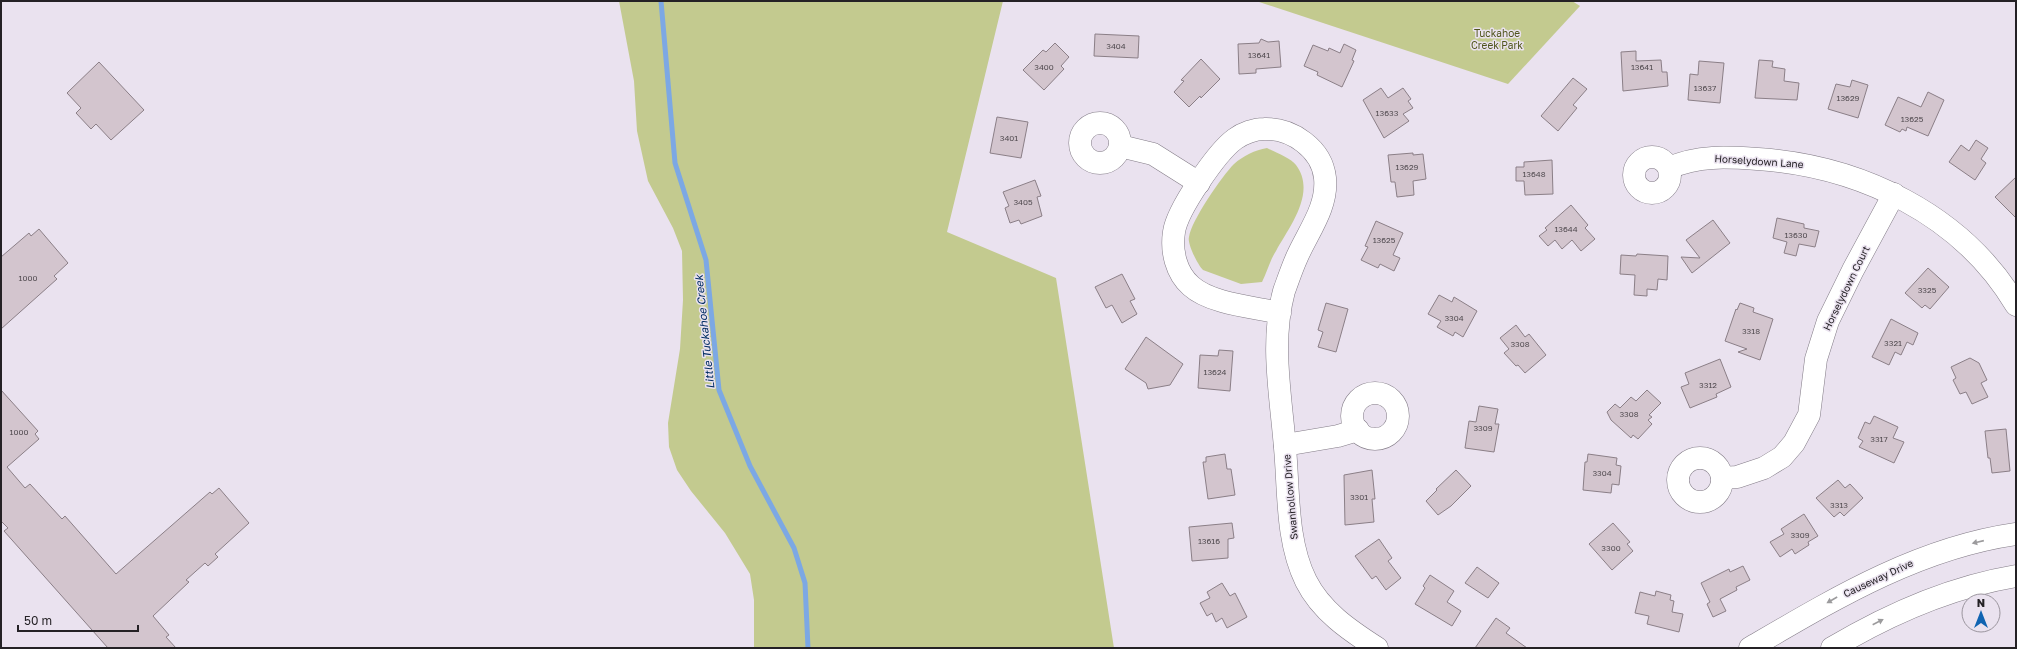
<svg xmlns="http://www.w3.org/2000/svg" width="2017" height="649" font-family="'Golos Text',sans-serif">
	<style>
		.green { fill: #c3ca8f }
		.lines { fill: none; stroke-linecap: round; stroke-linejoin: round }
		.stream { stroke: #7ca8e4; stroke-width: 5 }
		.building { fill: #d3c5ce; stroke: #8b7f87 }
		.minor-casing { stroke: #837c87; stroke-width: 23 }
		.minor { stroke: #fff; stroke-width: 22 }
		.oneway { fill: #9c9b9d }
		.labels { text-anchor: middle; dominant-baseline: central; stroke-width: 3; stroke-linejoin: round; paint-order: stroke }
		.number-label { font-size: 8px; fill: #504a4f }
		.park-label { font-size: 10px; fill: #50551c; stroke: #eae2ef }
		.street-label { font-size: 10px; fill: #242125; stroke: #eae2ef }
		.water-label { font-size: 11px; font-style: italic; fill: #012d62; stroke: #eae2ef }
	</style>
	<rect width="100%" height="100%" fill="#eae2ef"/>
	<!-- green -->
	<g class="green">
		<polygon points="619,1 1003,1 947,232 1056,278 1114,648 754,648 754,600 750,574 725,533 691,491 677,470 669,447 668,423 680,349 683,300 682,251 673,228 648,181 637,131 634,81"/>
		<polygon points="1256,1 1572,1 1580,6 1508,84"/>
		<path d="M 1267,148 C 1275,152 1291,158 1296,165 C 1317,193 1289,227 1276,251 C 1270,260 1267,272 1262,282 L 1241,284 L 1203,270 C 1198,265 1187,244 1189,237 C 1191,221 1222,176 1234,164 C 1243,156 1255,150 1267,148 Z"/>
	</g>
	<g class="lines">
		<!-- stream -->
		<polyline class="stream" points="661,1 675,163 706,260 719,390 750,466 794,548 805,583 808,648"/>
	</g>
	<!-- building -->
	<g class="building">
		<polygon points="1095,34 1139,36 1138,58 1094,56"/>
		<polygon points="1261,39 1268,42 1279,41 1281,67 1256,69 1256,73 1239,74 1238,44 1259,43"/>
		<polygon points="1055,43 1069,57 1061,66 1064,69 1044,90 1023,70 1043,50 1046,52"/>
		<polygon points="1344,44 1356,50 1352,60 1354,61 1342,87 1317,75 1318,72 1304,66 1313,45 1328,51 1329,48 1340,53"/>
		<polygon points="1636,51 1636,61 1661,60 1662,72 1667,72 1668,86 1623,91 1621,52"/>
		<polygon points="1201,59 1220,79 1201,98 1200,96 1189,107 1174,92 1184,81 1181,80"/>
		<polygon points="1759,60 1773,61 1772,67 1785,69 1784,81 1799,83 1797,100 1755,98"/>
		<polygon points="1699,61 1724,63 1720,103 1688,100 1690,74 1698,75"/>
		<polygon points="99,62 144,110 111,140 96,124 91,129 76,113 81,108 67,93"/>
		<polygon points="1573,78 1587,89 1573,105 1577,108 1558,131 1541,116"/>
		<polygon points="1852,80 1868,85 1858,118 1828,109 1836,84 1850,87"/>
		<polygon points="1381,88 1388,98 1403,88 1411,99 1408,101 1413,108 1403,114 1409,121 1384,138 1363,100"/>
		<polygon points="1928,92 1944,100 1928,136 1907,127 1906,131 1902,129 1900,132 1885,125 1898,97 1921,107"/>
		<polygon points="997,117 1028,122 1021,158 990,153"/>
		<polygon points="1976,140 1988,148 1981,159 1986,163 1975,180 1949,162 1961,145 1969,151"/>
		<polygon points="1413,153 1413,155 1423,154 1426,179 1413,181 1414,195 1397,197 1395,182 1391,182 1388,155"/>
		<polygon points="1552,160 1553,194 1525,195 1524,181 1516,181 1516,167 1524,167 1524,162"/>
		<polygon points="2016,177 2016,218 1995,197"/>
		<polygon points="1035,180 1041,196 1037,197 1042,216 1021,224 1019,220 1010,223 1005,208 1009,206 1003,192"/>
		<polygon points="1571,205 1588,225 1585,228 1595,239 1581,251 1572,240 1562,249 1555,240 1548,246 1539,236 1547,230 1545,228"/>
		<polygon points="1777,218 1804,224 1804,228 1819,231 1815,247 1799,244 1796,256 1784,253 1787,242 1773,238"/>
		<polygon points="1713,220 1730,243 1692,273 1681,257 1700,258 1686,240"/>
		<polygon points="1376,221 1403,233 1393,255 1400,258 1394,271 1380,264 1378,268 1361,260 1368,247 1365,246"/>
		<polygon points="39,229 68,263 54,276 57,279 1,329 1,257 29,233 31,236"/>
		<polygon points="1637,254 1668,256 1667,280 1658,279 1657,290 1647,289 1647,296 1634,295 1635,275 1620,274 1621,255 1636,256"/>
		<polygon points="1928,268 1949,287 1930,309 1925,305 1922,308 1905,293"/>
		<polygon points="1122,274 1135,299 1130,301 1137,314 1122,323 1112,305 1106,308 1095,287"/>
		<polygon points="1439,295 1452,302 1454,297 1477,311 1463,337 1455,332 1453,336 1437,327 1441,321 1428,314"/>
		<polygon points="1326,303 1348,309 1336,352 1318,347 1323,332 1318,330"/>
		<polygon points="1740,303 1754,308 1753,312 1773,319 1760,360 1738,352 1747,349 1725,341 1736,309 1737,310"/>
		<polygon points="1891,319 1918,333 1913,345 1907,342 1901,355 1895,352 1889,365 1872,357"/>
		<polygon points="1516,325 1525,337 1529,334 1546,355 1525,373 1518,365 1516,366 1504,353 1509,349 1500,338"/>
		<polygon points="1146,337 1183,364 1170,385 1148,389 1146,383 1125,369"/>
		<polygon points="1219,350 1233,351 1230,391 1198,388 1200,355 1218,356"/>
		<polygon points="1970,358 1979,363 1987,380 1981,383 1988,397 1972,404 1966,392 1960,394 1953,380 1956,378 1951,367"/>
		<polygon points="1720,359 1731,387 1716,394 1717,397 1690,408 1681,387 1689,384 1685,373"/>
		<polygon points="1,390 38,431 35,434 39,439 7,467 25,488 30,484 62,519 65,516 116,574 210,492 212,494 219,488 249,523 215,554 218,557 208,566 205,563 186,580 189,582 153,616 169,635 166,637 176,648 108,648 4,531 8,528 1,521"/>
		<polygon points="1647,390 1661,403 1649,415 1652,417 1648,420 1652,424 1638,439 1633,435 1631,438 1611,420 1607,412 1615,404 1620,408 1631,397 1636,401"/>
		<polygon points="1479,406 1498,409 1495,424 1499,424 1494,452 1465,448 1469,421 1476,422"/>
		<polygon points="1874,416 1898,427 1893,438 1904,442 1894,463 1859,447 1863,441 1858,438 1865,422 1870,424"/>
		<polygon points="2006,429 2010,471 1992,473 1990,458 1988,458 1985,431"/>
		<polygon points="1225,454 1227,469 1231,469 1235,495 1208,499 1203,462 1206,462 1206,457"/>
		<polygon points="1588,454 1617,458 1616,465 1621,466 1619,485 1612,484 1611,493 1583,490 1585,462 1587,462"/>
		<polygon points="1372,470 1375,499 1372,499 1374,522 1345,525 1344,475"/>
		<polygon points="1456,470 1471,486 1451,506 1438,515 1426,501 1437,490 1436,489"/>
		<polygon points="1838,480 1845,488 1850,484 1863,498 1844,516 1840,512 1834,517 1816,498"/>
		<polygon points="1804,514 1818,536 1808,542 1809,545 1795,554 1792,549 1780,557 1770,542 1784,534 1781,529"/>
		<polygon points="1232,523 1234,538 1228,539 1228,558 1192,561 1189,527"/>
		<polygon points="1613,523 1630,542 1627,544 1633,551 1612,570 1589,544"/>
		<polygon points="1379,539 1392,558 1388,561 1401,578 1386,590 1376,576 1372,579 1355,556"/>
		<polygon points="1743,566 1750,580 1736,587 1737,590 1720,599 1726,611 1713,617 1707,604 1710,602 1701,583 1729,569 1730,572"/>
		<polygon points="1477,567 1499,583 1488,598 1465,583"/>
		<polygon points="1430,575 1454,591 1447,602 1461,611 1452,626 1415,604 1425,588 1423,586"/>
		<polygon points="1222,583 1230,596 1235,593 1247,617 1227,628 1222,618 1216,622 1212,613 1207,616 1200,603 1210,598 1207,592"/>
		<polygon points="1656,591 1671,595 1670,600 1674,601 1672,612 1683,614 1679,632 1647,624 1649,616 1635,613 1640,592 1655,596"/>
		<polygon points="1496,618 1510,628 1506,633 1527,648 1475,648"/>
	</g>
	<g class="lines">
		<!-- minor casing -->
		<g class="minor-casing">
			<g id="minor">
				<circle cx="1100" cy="143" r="20"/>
				<polyline points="1120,146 1153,154 1199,183"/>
				<circle cx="1652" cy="175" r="18"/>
				<path d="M 1669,168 C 1698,155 1727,157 1758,159 C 1860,166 1962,214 2016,305"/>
				<path d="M 1280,313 C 1254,307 1211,304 1191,286 C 1176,273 1171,251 1174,232 C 1177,210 1217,152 1235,139 C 1243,133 1255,129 1264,129 C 1292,128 1322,149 1325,178 C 1328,207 1308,232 1297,257 C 1292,268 1288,280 1284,291 C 1270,343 1281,396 1285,448 C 1289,491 1286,541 1306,581 C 1321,611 1349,630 1377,648"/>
				<circle cx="1375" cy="416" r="23"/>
				<polyline points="1285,445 1338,436 1358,430"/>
				<circle cx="1700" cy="480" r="22"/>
				<polyline points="1723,478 1737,477 1764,468 1782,457 1794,443 1809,415 1816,359 1828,321 1853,270 1894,194"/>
				<path d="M 1750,648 C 1834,599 1918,548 2016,534"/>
				<path d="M 1832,648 C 1889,614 1950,587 2016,576"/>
			</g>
		</g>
		<!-- minor -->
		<use href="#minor" class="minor"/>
	</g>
	<!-- one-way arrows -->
	<defs><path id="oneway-solid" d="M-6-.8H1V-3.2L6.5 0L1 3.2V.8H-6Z"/></defs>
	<g class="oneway">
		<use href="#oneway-solid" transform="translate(1978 542) rotate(167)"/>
		<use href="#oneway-solid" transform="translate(1832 600) rotate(150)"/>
		<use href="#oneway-solid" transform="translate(1878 622) rotate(-27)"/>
	</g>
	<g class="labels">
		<!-- number labels -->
		<g class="number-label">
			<text x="1116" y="46">3404</text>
			<text x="1259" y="55">13641</text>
			<text x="1044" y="67">3400</text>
			<text x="1642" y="67">13641</text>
			<text x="1705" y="88">13637</text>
			<text x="1848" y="98">13629</text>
			<text x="1387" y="113">13633</text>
			<text x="1912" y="119">13625</text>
			<text x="1009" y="138">3401</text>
			<text x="1407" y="167">13629</text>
			<text x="1534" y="174">13648</text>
			<text x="1023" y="202">3405</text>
			<text x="1566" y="229">13644</text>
			<text x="1796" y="235">13630</text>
			<text x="1384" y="240">13625</text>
			<text x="28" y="278">1000</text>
			<text x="1927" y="290">3325</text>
			<text x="1454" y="318">3304</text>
			<text x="1751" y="331">3318</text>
			<text x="1893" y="343">3321</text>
			<text x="1520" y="344">3308</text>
			<text x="1215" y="372">13624</text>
			<text x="1708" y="385">3312</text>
			<text x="1629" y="414">3308</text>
			<text x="1483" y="428">3309</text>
			<text x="19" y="432">1000</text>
			<text x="1879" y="439">3317</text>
			<text x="1602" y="473">3304</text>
			<text x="1359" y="497">3301</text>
			<text x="1839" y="505">3313</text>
			<text x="1800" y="535">3309</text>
			<text x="1209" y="541">13616</text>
			<text x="1611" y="548">3300</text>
		</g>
		<!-- park labels -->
		<g class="park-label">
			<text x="1497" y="33">Tuckahoe<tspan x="1497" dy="12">Creek Park</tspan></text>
		</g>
		<!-- street labels -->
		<g class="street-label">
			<text transform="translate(1759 161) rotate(4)">Horselydown Lane</text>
			<text transform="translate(1846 288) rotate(-64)">Horselydown Court</text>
			<text transform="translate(1290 497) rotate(-95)">Swanhollow Drive</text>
			<text transform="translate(1878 578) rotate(-25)">Causeway Drive</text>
		</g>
		<!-- water labels -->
		<g class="water-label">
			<text transform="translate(704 332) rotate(-96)">Little Tuckahoe Creek</text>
		</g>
	</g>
	<!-- border -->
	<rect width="2017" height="649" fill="none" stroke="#242125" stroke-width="4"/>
	<!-- north arrow -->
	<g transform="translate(1981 613)"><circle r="19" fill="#eae2ef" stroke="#9b959e"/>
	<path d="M0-3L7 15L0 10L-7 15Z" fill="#1064b2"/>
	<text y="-6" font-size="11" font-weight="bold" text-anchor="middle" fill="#242125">N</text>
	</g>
	<!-- scale -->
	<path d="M18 625v6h120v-6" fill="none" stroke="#242125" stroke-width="2"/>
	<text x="24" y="625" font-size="12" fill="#242125" stroke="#eae2ef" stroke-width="3" paint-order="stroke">50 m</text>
</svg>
